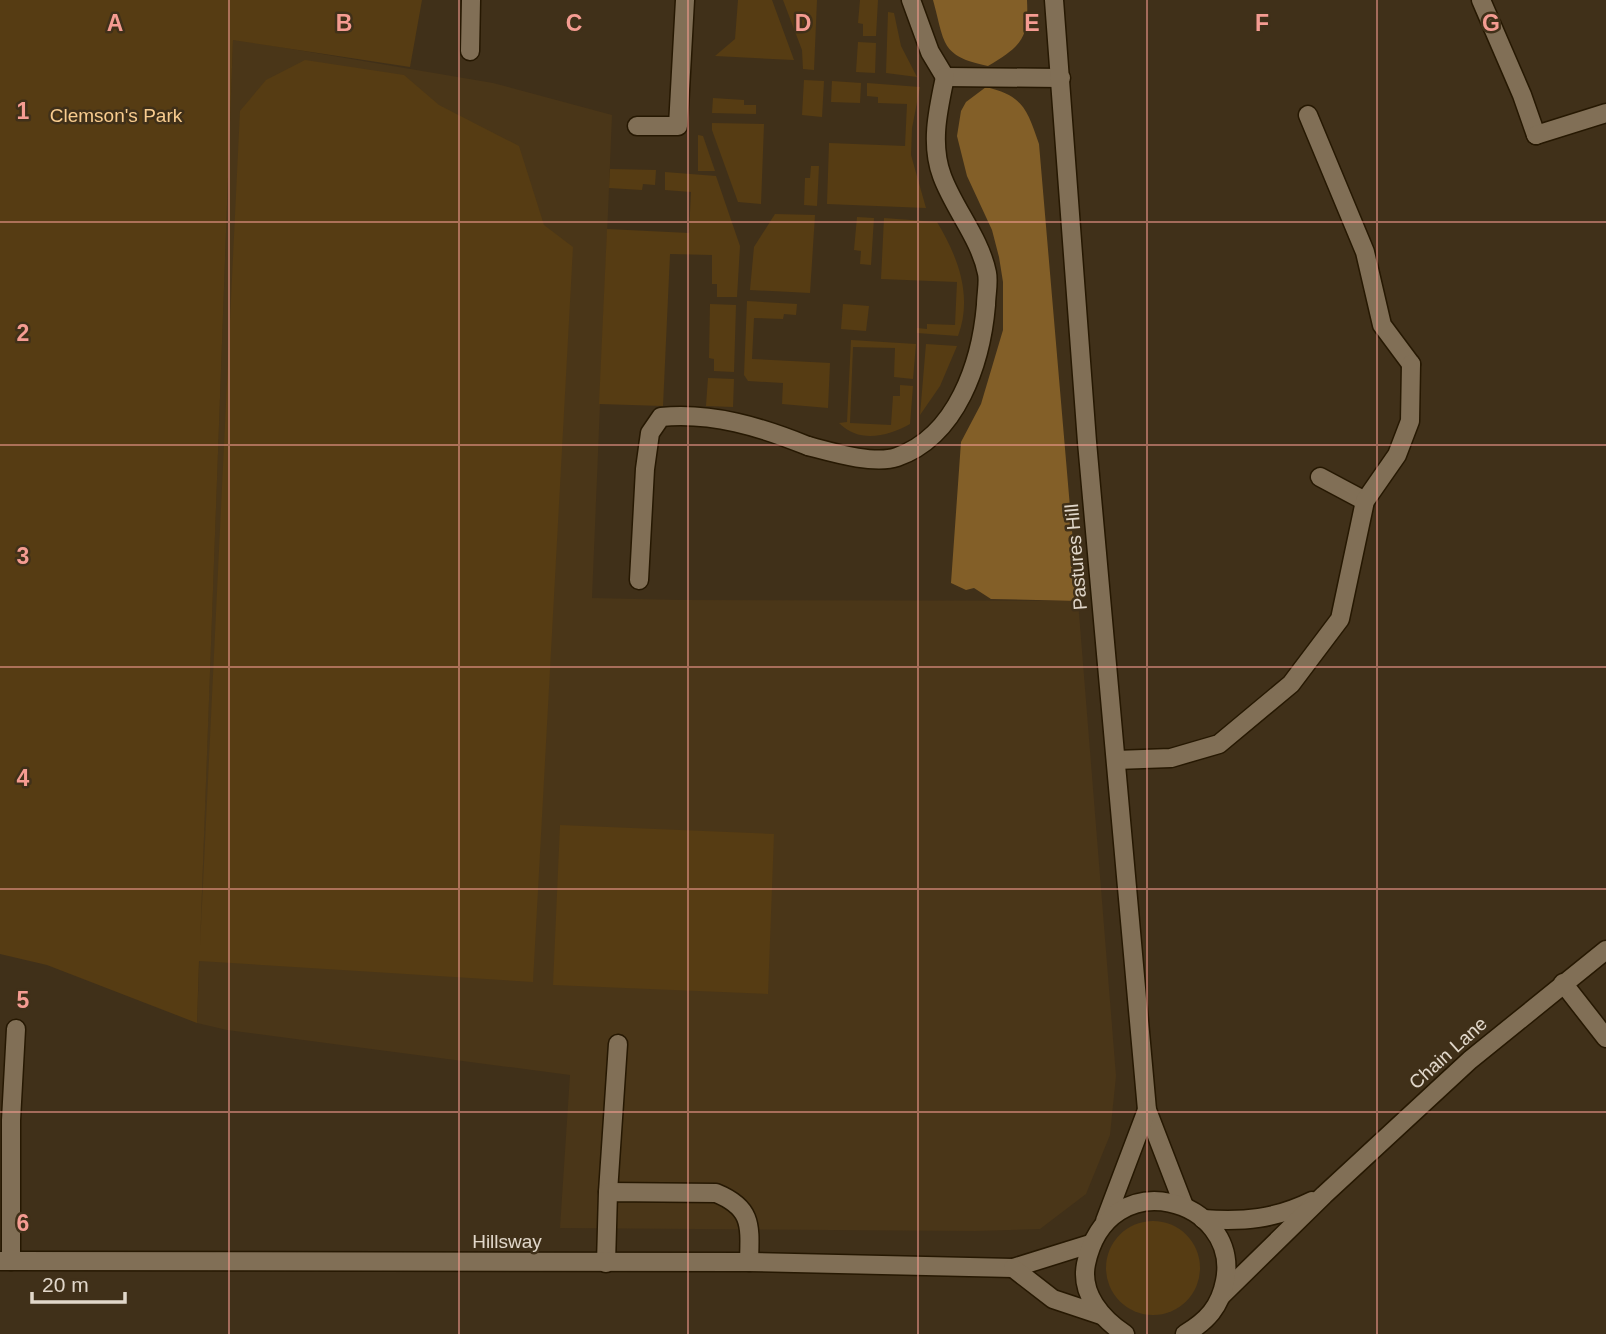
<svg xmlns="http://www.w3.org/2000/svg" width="1606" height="1334" font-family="Arial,sans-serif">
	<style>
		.built { fill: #4a3618 }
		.green { fill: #563c13 }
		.forest { fill: #835f28 }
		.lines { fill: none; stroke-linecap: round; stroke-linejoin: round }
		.lane-casing { stroke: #261802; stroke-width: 21 }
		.street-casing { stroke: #261802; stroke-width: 21 }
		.secondary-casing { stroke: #261802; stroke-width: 21 }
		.lane { stroke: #816f56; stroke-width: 18 }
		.street { stroke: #816f56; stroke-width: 18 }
		.secondary { stroke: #816f56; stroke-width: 18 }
		.grid { fill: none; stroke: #f59c92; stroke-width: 2; stroke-opacity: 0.55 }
		.labels { text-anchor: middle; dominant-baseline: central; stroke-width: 5; stroke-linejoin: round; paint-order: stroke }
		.park-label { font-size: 19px; fill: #f8cc8f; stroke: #403019 }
		.street-label { font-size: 19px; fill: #e1d7ca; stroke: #403019 }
		.grid-label { font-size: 23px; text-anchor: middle; font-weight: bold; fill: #f59c92; stroke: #403019; stroke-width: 5; stroke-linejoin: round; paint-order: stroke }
	</style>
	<rect width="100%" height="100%" fill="#403019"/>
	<!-- built -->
	<polygon class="built" points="233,39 493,83 612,115 592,598 680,600 1078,601 1116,1076 1110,1135 1086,1194 1040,1229 975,1231 560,1228 570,1075 227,1030 197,1023"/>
	<!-- green -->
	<g class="green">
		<polygon points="0,0 422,0 410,67 233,40 200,947 240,111 266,80 305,60 404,75 439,105 519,146 544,225 573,247 533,982 199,961 197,1023 47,965 0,954"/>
		<polygon points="738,0 772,0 794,60 715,56 735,39"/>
		<polygon points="783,0 817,0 814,70 803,69 802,50"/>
		<polygon points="860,0 878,0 876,36 863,36 863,24 858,23"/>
		<polygon points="888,12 894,13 901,46 917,77 886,73"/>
		<polygon points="858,42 876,43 875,73 856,72"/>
		<polygon points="804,80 824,81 822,117 802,115"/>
		<polygon points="832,81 861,83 860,103 831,102"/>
		<polygon points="867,83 920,87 912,128 911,155 926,208 827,204 829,143 905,146 907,104 878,103 878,97 867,96"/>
		<polygon points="713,98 744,100 744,105 756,105 756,114 712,113"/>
		<polygon points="712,123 764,124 761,204 738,202 712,130"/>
		<polygon points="698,135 703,136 715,171 698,171"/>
		<polygon points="811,166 819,166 817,206 804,205 805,178 810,178"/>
		<polygon points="610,169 656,170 655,185 643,184 642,190 609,188"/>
		<polygon points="665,172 716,176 740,246 737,297 717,297 717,284 712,284 712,255 670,254 663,406 599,404 607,229 689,233 691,192 665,190"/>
		<polygon points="775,214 815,215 810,293 750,290 754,247"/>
		<polygon points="857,217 874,218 871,265 860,264 861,251 854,250"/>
		<path d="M 884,218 L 937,222 C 958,257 973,296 958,336 L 917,333 L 917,328 L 927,329 L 927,324 L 955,325 L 957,282 L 881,279 Z"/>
		<polygon points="747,301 797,304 796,315 784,314 783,319 754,318 752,359 830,363 828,408 782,404 783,383 748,381 744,375"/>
		<polygon points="710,304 736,305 734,372 714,371 714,359 709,358"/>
		<polygon points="843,304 869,306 866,331 841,329"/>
		<path d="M 851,340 L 916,344 L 913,379 L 894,377 L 895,348 L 853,347 L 850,423 L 891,425 L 893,396 L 900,396 L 900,385 L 913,386 L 910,424 C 888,436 860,444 839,423 L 847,422 Z"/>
		<polygon points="926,344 957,346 940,386 920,415"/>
		<polygon points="708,378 734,379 733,407 706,406"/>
		<polygon points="560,825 774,834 768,994 553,985"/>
		<circle cx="1153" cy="1268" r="47"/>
	</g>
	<!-- forest -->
	<g class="forest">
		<path d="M 933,0 L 1027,0 C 1029,39 1021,46 988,66 C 940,56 945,43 933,0 Z"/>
		<path d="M 986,87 C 1024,96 1027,110 1039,144 L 1078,601 L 991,599 L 974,588 L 966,590 L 951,583 L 961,442 L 981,404 L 1003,330 L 1003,282 L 999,257 L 992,230 L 967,176 L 957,136 L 961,111 L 966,102 Z"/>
	</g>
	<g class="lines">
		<!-- lane casing -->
		<g class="lane-casing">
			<g id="lane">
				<polyline points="1481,0 1522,95 1536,135"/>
				<polyline points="470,51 471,0"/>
				<polyline points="1308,115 1365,252 1382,325 1411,364"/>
				<polyline points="637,126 678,126 685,0"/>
				<path d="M 639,580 L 645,469 L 650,433 L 661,417 C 712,412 761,427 808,446"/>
				<polyline points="608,1192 618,1044"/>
				<polyline points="11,1261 11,1120 16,1029"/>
				<path d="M 606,1263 L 608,1192 L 716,1193 C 753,1208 750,1226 749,1262"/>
			</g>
		</g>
		<!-- street casing -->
		<g class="street-casing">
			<g id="street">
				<polyline points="911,0 930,52 945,77"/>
				<polyline points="945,77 1061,78"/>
				<polyline points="1536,135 1606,113"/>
				<path d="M 808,446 C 831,452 874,465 897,457 C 957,436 981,363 986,305 C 986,295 989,282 987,273 C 980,238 954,209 942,176 C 930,144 938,110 945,77"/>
				<polyline points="1320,477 1365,501"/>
				<polyline points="1116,760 1171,758 1219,744 1291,684 1340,619 1365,501 1397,455 1410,421 1411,364"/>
				<polyline points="1563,983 1606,1038"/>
			</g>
		</g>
		<!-- secondary casing -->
		<g class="secondary-casing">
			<g id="secondary">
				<polyline points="1054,0 1087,442 1147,1110 1184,1206"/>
				<path d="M 1203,1219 C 1244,1222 1275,1219 1312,1201"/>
				<polyline points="1105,1221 1147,1110"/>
				<polyline points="0,1261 749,1262 1013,1268 1090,1244"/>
				<polyline points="1013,1268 1053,1299 1101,1315"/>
				<polyline points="1222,1295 1324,1195 1470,1060 1606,950"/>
				<path d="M 1125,1334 C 1102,1319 1080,1294 1086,1264 C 1108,1160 1241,1199 1225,1281 C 1220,1307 1207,1321 1185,1334"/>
			</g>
		</g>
		<!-- lane -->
		<use href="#lane" class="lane"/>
		<!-- street -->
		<use href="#street" class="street"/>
		<!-- secondary -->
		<use href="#secondary" class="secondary"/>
	</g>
	<!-- grid -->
	<path class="grid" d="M 229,0 L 229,1334M 459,0 L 459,1334M 688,0 L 688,1334M 918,0 L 918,1334M 1147,0 L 1147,1334M 1377,0 L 1377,1334M 0,222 L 1606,222M 0,445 L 1606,445M 0,667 L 1606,667M 0,889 L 1606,889M 0,1112 L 1606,1112"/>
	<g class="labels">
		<!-- park labels -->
		<g class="park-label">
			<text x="116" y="115">Clemson's Park</text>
		</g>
		<!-- street labels -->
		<g class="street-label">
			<text transform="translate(1076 557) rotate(-95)">Pastures Hill</text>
			<text transform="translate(1448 1053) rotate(-42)">Chain Lane</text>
			<text x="507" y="1241">Hillsway</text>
		</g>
	</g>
	<g class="grid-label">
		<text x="115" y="31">A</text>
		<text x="344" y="31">B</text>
		<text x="574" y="31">C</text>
		<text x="803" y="31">D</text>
		<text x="1032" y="31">E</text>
		<text x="1262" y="31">F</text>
		<text x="1491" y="31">G</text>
		<text x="23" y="119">1</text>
		<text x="23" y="341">2</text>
		<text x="23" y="564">3</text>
		<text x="23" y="786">4</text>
		<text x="23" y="1008">5</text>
		<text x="23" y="1231">6</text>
	</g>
	<!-- scale -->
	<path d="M32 1292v10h93v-10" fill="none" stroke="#e1d7ca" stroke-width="3.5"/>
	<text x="42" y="1292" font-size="21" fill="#e1d7ca" stroke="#403019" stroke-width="5" paint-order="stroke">20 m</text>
</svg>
